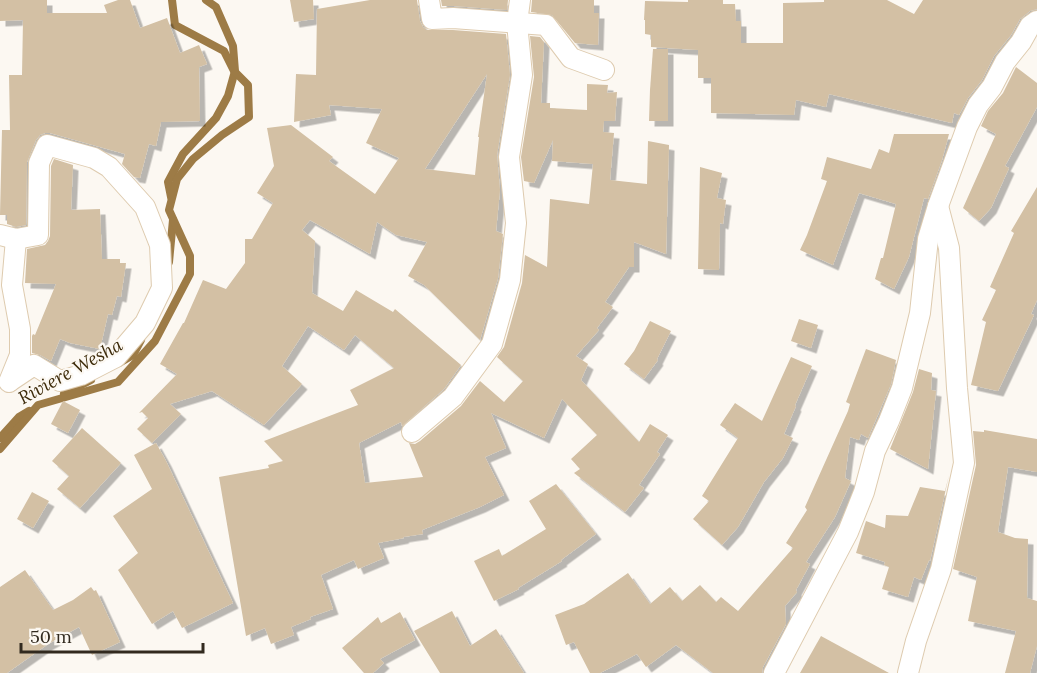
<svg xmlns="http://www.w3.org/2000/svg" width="1037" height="673" font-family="Lora,serif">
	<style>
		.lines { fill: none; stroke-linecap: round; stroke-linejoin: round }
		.stream { stroke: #9d7b46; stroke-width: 8 }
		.building { fill: #d3c0a4; fill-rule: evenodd; filter: url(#shadow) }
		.minor-casing { stroke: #decbaf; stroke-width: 22 }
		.minor { stroke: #fff; stroke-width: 20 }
		.labels { text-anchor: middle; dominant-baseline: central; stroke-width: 4.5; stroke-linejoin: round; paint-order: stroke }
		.water-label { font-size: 18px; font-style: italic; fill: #3d2b0a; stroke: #fcf8f2 }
	</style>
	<defs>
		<filter id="shadow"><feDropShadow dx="5.5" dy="5.5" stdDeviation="0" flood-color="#0004"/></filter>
	</defs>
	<rect width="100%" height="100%" fill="#fcf8f2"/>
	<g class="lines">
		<!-- stream -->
		<g class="stream">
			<polyline points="171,197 168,182 183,154 216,118 228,96 235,71 233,46 216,7 206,0"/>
			<polyline points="169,262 173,220"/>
			<polyline points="119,363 133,355 141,340"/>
			<polyline points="64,394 91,380"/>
			<polyline points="0,438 19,417 29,411"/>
			<polyline points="0,449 38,405 118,382 155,341 190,274 190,256 169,210 177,179 193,159 222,135 249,117 248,85 234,71 224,51 175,25 172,0"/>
		</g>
	</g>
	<!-- building -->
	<g class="building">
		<polygon points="0,0 47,0 47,13 107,13 104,5 118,0 130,0 140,28 167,18 180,53 199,45 207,64 199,67 200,121 161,122 156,146 149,144 140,178 134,177 122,164 125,154 50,133 45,133 40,135 36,140 27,162 26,225 16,227 7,224 7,215 0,215 2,130 10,130 9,75 22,75 23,20 0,21"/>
		<polygon points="290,0 313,0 314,19 294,22"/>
		<path d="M 370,0 L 417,0 L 420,21 L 423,27 L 427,30 L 453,30 L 506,34 L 510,75 L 497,155 L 500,190 L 496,231 L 503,234 L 498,278 L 480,340 L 424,285 L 408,276 L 427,242 L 396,235 L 377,222 L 370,254 L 310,220 L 302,230 L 315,241 L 312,293 L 343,311 L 356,290 L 393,312 L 395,309 L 461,365 L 444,389 L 402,426 L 401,422 L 359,443 L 365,483 L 423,477 L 409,443 L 415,444 L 420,441 L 461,406 L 480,381 L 504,402 L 523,381 L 497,357 L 504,347 L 522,283 L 525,255 L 547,267 L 550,199 L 589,204 L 593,164 L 552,161 L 553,140 L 534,183 L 524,181 L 521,157 L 534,77 L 530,36 L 540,37 L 544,42 L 541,103 L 550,103 L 550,108 L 587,110 L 587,84 L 608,85 L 607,93 L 617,92 L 615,121 L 604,121 L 603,132 L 614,133 L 610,180 L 647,184 L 648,141 L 669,145 L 666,254 L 634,242 L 634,267 L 629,267 L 605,302 L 613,307 L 597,328 L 599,330 L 576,356 L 588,364 L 581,380 L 639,442 L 650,424 L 668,435 L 657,452 L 660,454 L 639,485 L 644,488 L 625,512 L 574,473 L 580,469 L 571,459 L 597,435 L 562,399 L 544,438 L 491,413 L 506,448 L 485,457 L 504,495 L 480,507 L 422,530 L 423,534 L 403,537 L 404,538 L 378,543 L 384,558 L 358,569 L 354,560 L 321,575 L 333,609 L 310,617 L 311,619 L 291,627 L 294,635 L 271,644 L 265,628 L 246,636 L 219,477 L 269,468 L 268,465 L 283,461 L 264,441 L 358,405 L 350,390 L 394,368 L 355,335 L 344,350 L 308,326 L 282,366 L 302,384 L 264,425 L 212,391 L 170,404 L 181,414 L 152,443 L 137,429 L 148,418 L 142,412 L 139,413 L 177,374 L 160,364 L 183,323 L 184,323 L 203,280 L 226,289 L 245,263 L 245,239 L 252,239 L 273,203 L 257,193 L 274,166 L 267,128 L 291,125 L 333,157 L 329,161 L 375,194 L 399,158 L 366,143 L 382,109 L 329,105 L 331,115 L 294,122 L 296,74 L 316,75 L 317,9 ZM 487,74 L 478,137 L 479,137 L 475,175 L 425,169 Z"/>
		<polygon points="441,0 508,0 507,10 454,6 442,6"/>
		<polygon points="532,0 594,0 594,13 599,13 598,45 575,43 552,15 531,12"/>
		<polygon points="688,0 723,0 723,4 735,4 736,21 741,21 741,43 783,43 783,3 824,2 824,0 887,0 914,14 923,0 1037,0 1037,9 1030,11 1020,19 1011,35 994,56 982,80 968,98 959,115 954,113 952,123 829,94 826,107 796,100 794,115 711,113 711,78 698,78 698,50 651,47 651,35 645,34 645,20 644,20 645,1 688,2"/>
		<polygon points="653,49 668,49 668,121 649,121 650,90"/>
		<polygon points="1016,67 1037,83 1037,107 1005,166 1009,168 991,208 979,221 963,208 996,134 981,126 988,111 1003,93"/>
		<polygon points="894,134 949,134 942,160 928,199 924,198 909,257 894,289 875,279 881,258 883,258 896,204 859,193 833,265 800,250 807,235 827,181 821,179 827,157 871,169 879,149 889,153"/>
		<polygon points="54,159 73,165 71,210 100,209 102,259 120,259 120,263 126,263 121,297 117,296 112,315 108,314 100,349 70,343 60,339 51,361 40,355 32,353 32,336 33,334 35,335 56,284 25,283 27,249 45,245 48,241 50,236 51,166"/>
		<polygon points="700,167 722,173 717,198 726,200 723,224 720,223 719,270 698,269"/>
		<polygon points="1037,187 1037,300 1031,314 1034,315 998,391 971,385 986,322 982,320 996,290 990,287 1014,233 1011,231"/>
		<polygon points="799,319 818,325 811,348 791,341"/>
		<polygon points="650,321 671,331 657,359 658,360 644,379 624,364 634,351"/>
		<polygon points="866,349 896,360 891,384 868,438 861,434 859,440 850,437 845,478 851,481 835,517 806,562 810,564 796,590 797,592 785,606 786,624 763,667 762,673 713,673 676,645 646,667 637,654 600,673 590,673 574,642 566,645 555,615 584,604 628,573 650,604 670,587 682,601 700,585 716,602 721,597 738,611 793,548 786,543 807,510 805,507 848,411 850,404 846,402"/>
		<polygon points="791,357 812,366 795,405 796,406 784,434 793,438 783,458 764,482 738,527 722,545 693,519 709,501 702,496 738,438 720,425 735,403 762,421"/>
		<polygon points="919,369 932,373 931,390 936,391 928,469 890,449 913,392"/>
		<polygon points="63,401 80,410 68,433 51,424"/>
		<polygon points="82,428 121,463 80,508 57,489 69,476 52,461"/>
		<polygon points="984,430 1037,439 1037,472 1008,467 998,532 1015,538 1028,539 1027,598 1037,601 1037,646 1030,673 1005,673 1016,631 968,621 977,577 953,569 976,465 973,431 984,432"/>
		<polygon points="156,443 166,461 233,603 182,628 173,611 152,624 118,570 138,553 113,516 152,489 134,455"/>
		<polygon points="949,475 930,561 929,560 921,580 914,577 908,597 882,589 889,567 884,565 885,562 856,553 866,521 885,528 886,515 908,516 920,487 945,491"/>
		<polygon points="556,484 596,534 561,560 562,561 518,588 519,589 494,601 474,561 499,549 502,556 546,529 529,501"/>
		<polygon points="32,492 49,501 33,528 17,519"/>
		<polygon points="25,570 53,610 73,600 91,587 94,591 96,590 120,642 92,655 79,627 48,644 7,673 0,673 0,587"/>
		<polygon points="452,611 470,646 496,629 524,673 440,673 414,631"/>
		<polygon points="400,612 415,640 380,659 384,663 373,673 364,673 342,648 378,617 381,623"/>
		<polygon points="821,636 889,673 800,673"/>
	</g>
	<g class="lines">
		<!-- minor casing -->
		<g class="minor-casing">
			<g id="minor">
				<polyline points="429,0 432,19 453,18 546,25 571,58 604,70"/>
				<polyline points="0,235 16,239 38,235 39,163 47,145 94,158 109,167 145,207 160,245 162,288 145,323 116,357 81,375 60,381 34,365 10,381"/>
				<polyline points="9,382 20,355 20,329 12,285 16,239"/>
				<polyline points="412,432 453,397 492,344 510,280 516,223 509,157 522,75 517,23 520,0"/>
				<polyline points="774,673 848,532 864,492 875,451 889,421 902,388 920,313 928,239 938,206 967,127 978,105 992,87 1005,62 1021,42 1030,26 1037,21"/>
				<polyline points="908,673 916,641 941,569 964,463 957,388 949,248 938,206"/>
			</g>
		</g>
		<!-- minor -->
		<use href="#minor" class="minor"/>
	</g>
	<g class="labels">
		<!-- water labels -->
		<g class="water-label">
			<text transform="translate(70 371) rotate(-29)">Riviere Wesha</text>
		</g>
	</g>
	<!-- scale -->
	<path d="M21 643v9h182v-9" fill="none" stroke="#322a1f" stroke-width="3"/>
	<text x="30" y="643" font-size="18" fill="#322a1f" stroke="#fcf8f2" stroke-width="4.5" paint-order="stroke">50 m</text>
</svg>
